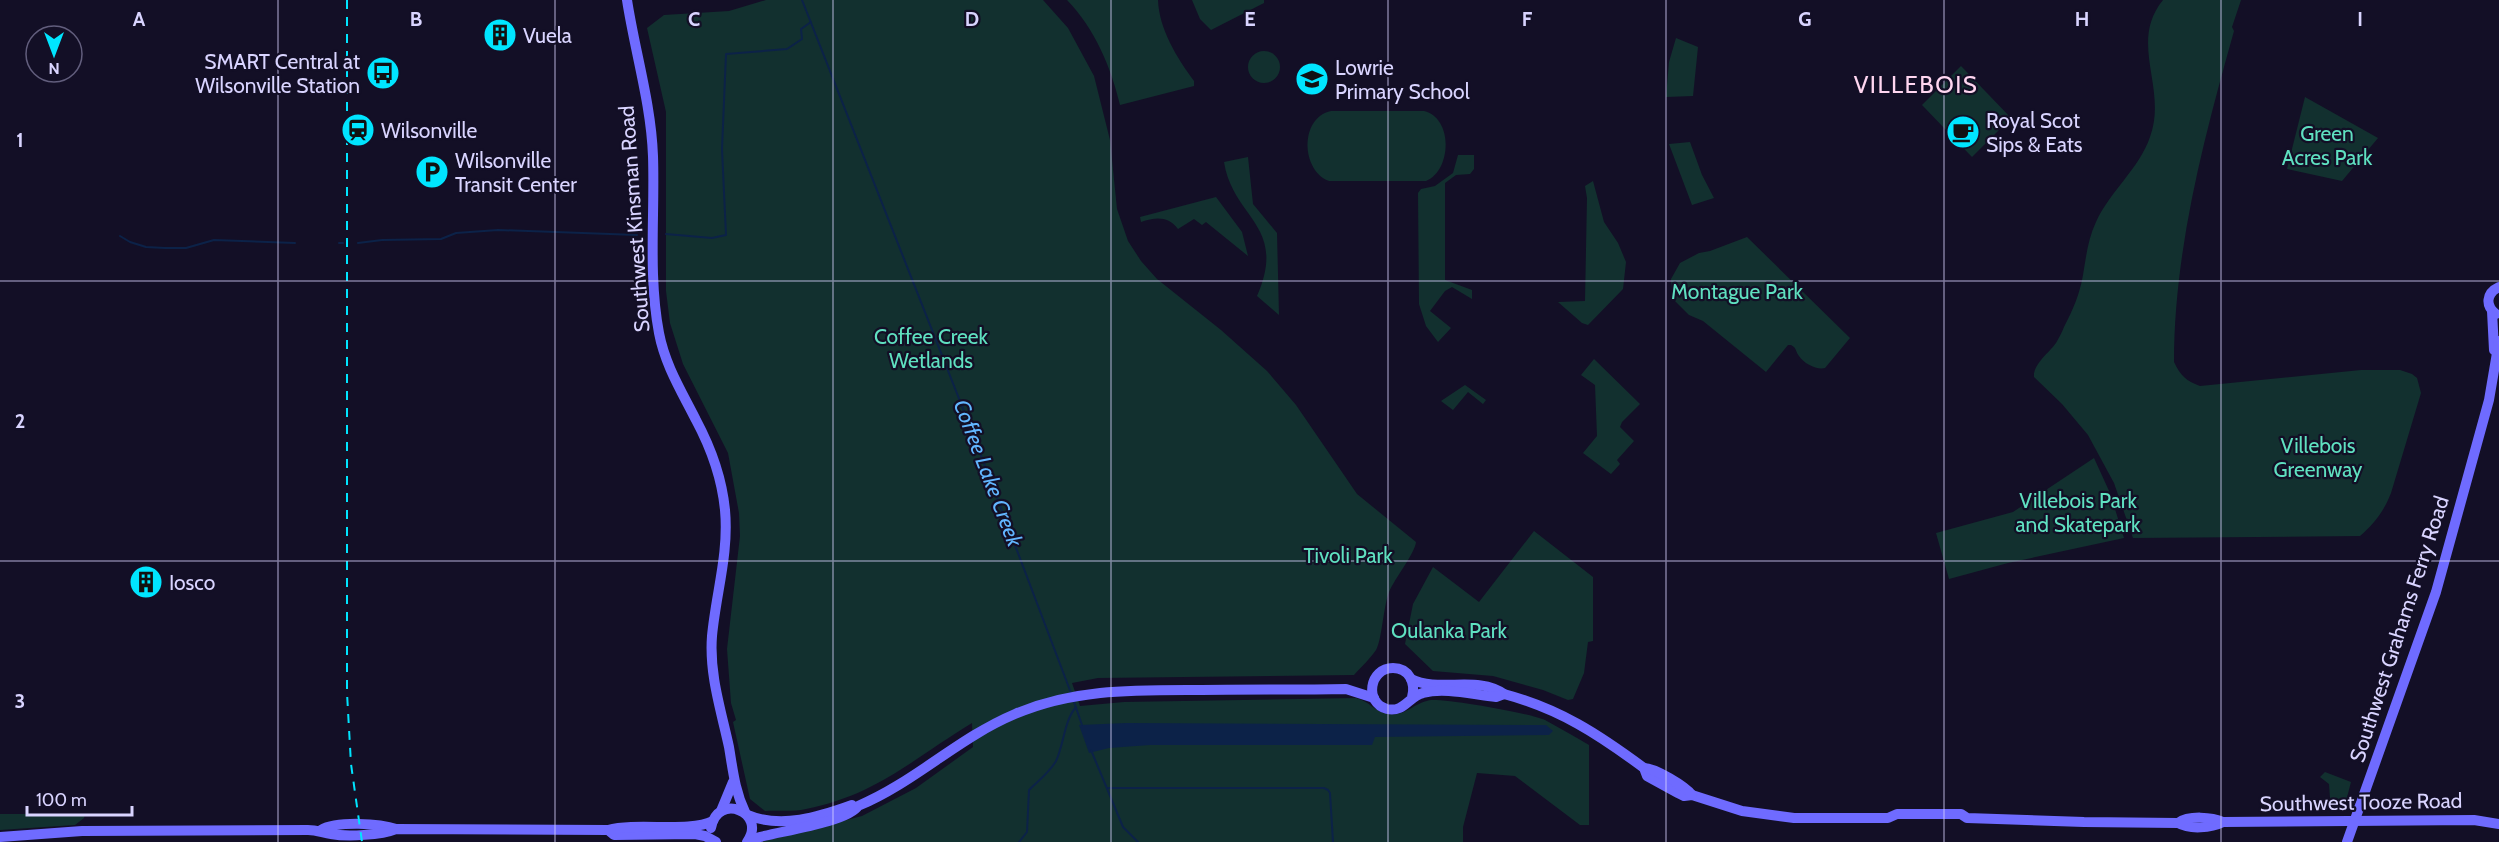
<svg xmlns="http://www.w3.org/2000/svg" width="2499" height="842" font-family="Cabin,sans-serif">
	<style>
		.green { fill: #12302f }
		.water { fill: #0c2248 }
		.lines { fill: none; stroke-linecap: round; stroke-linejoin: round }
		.stream { stroke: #0c2248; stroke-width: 2 }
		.secondary { stroke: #6f6bff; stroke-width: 10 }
		.rail { stroke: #00e5ff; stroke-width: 2; stroke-dasharray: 9 8; stroke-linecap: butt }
		.grid { fill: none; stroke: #d9d4ff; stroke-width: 1.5; stroke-opacity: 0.55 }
		.labels { text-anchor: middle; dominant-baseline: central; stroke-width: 4.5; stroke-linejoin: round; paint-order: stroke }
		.poi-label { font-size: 21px; fill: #d9d4ff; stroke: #130f26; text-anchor: start }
		.park-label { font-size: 21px; fill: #5fe0c0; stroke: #130f26 }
		.street-label { font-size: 21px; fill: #d9d4ff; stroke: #130f26 }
		.water-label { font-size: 22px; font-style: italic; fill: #62b6ff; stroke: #130f26 }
		.quarter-label { font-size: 24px; letter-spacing: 1.5px; fill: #ffd6f0; stroke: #130f26 }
		.grid-label { font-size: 20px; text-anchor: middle; font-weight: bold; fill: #d9d4ff; stroke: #130f26; stroke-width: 4.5; stroke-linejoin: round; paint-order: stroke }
	</style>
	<rect width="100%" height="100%" fill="#130f26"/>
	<!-- green -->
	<g class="green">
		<path d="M 766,0 L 1043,0 L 1068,28 L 1094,76 L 1110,140 L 1117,209 L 1128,241 L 1141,261 L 1157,279 L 1221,330 L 1267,371 L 1296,405 L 1357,494 L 1416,542 C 1415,553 1395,578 1389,592 C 1383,608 1382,640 1376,650 C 1370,659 1361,667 1354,675 L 1098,678 L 1072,683 L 1080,706 L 1124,702 L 1356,698 C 1369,701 1375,712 1388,714 C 1405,717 1415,702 1431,700 C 1449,699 1529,713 1545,720 C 1560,728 1575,737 1589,745 L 1589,825 L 1580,825 L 1515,776 L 1477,773 L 1463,827 L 1463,842 L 761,842 L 862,816 L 916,788 L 973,747 L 972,723 C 914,758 877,795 806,809 C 793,812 778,810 765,811 L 750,799 L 733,722 L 736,720 L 731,703 L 727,649 L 740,536 L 739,513 L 728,453 L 683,364 L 670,323 L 666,291 L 666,112 L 647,28 L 664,15 L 729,11 Z"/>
		<path d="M 1067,0 L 1158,0 C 1159,29 1177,58 1194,81 L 1194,86 L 1120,105 C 1111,67 1095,29 1067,0 Z"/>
		<polygon points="1192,0 1264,0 1264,3 1211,30 1200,19"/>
		<path d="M 2163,0 L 2241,0 L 2232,27 L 2234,31 C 2204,138 2174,250 2174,362 C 2180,375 2186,381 2200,386 L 2361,370 L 2400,370 L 2412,374 L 2417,378 L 2421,393 L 2391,493 C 2384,511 2375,523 2360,536 L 2133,538 L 2114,483 L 2088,435 L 2062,404 L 2034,377 C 2033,364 2049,353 2056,343 C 2059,338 2062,332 2064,327 C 2073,310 2080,293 2083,275 C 2086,257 2088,239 2096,222 C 2110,191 2139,169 2150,137 C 2168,88 2128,43 2163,0 Z"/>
		<polygon points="1676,38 1698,47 1693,96 1666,97 1669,62"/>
		<circle cx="1264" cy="67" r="16"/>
		<polygon points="1961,66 2011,118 1972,157 1922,105"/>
		<polygon points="2305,97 2378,138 2342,181 2287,169"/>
		<path d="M 1331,111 L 1424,111 C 1453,118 1452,170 1426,181 L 1329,181 C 1301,171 1299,118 1331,111 Z"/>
		<polygon points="1690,142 1702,175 1714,198 1692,205 1669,144"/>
		<polygon points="1458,155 1474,155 1474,169 1470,174 1456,175 1445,183 1445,280 1472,290 1472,299 1452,287 1445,291 1430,311 1451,328 1438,342 1426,326 1419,304 1418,193 1421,189 1435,186 1453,173"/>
		<path d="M 1248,157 L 1253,204 L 1277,233 L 1279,315 L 1257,296 C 1288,225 1233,219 1224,162 Z"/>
		<polygon points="1593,181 1604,222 1618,243 1626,262 1623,289 1588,325 1582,323 1558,302 1585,301 1587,198 1585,186"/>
		<path d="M 1216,197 L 1242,232 L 1248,256 L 1206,222 L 1202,225 L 1194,219 L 1178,229 C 1168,216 1156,217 1141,222 L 1140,217 Z"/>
		<path d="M 1747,237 L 1850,338 L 1825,368 C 1817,370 1804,364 1799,356 C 1795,351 1797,348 1791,345 L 1788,345 L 1766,372 L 1703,321 L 1689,315 L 1675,301 L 1672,293 L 1671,279 L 1680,263 L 1699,253 L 1710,251 Z"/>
		<polygon points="1594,359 1640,404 1622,422 1620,427 1634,441 1617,460 1620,464 1611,474 1583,453 1597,436 1595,385 1581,375"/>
		<polygon points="1465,385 1486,400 1483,404 1468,392 1453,410 1441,401"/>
		<polygon points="2094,458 2110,493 2124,538 2008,563 1949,579 1936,533 2013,512"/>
		<polygon points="1534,531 1593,577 1593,641 1588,642 1584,673 1573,699 1568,700 1543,690 1493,676 1433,671 1405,644 1413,604 1433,567 1479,602"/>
		<polygon points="2325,772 2351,782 2345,805 2331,812 2329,784 2320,777"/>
		<polygon points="0,814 85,814 84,818 75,825 0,830"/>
	</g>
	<!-- water -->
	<polygon class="water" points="1127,723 1546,725 1553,731 1549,735 1375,737 1372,745 1150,745 1109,748 1089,753 1079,725"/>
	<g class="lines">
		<!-- stream -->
		<g class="stream">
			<polyline points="802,0 971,429 1071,693"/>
			<polyline points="666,234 712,238 726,235 722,149 726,54 787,49 802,39 801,29 811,22"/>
			<polyline points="120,236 130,242 146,247 165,248 186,248 214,240 295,243"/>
			<polyline points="339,243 343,243"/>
			<polyline points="358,243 382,240 441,239 456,233 498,230 637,235"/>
			<polyline points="1074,702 1082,725"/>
			<polyline points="1091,750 1123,827 1138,842"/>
			<polyline points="1108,788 1324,788 1328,790 1330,793 1333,842"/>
			<path d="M 1019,842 L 1027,832 L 1029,790 C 1038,781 1050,772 1056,761 C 1064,744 1064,721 1076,707"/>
		</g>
		<!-- secondary -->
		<g class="secondary">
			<path d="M 627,0 C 635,52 651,103 653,156 C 655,215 648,275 659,333 C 665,365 682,392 696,420 C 711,448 722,479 725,510 C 729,554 716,593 712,636 C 709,674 721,710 729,747 C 733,771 735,791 745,812"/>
			<polyline points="2492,311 2494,350"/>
			<path d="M 2496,314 C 2485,306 2486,293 2499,287"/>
			<path d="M 1411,679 C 1439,693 1478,675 1504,694 C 1560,709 1598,734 1644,768 L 1647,776 L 1678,793 L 1684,796 L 1692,795 L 1742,811 L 1794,818 L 1888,818 L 1897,814 L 1961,814 L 1967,818 L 2084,822 L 2178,823 C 2190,830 2211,828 2223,822 L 2474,820 L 2499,824"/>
			<path d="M 1412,697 C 1416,683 1409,668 1393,668 C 1369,668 1364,703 1387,709 C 1404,713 1409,696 1423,693 C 1445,687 1474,695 1496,697 L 1504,694"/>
			<path d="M 1644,768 C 1655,768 1685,786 1692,795"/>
			<polyline points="721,811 733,782"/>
			<path d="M 748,815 C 781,829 819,817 852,805"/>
			<path d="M 2178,823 C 2189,815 2212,817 2223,822"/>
			<path d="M 711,828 C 717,792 768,812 747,842"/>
			<path d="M 321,830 C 336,821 380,823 396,829"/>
			<polyline points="608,830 614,835 695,834 705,836 716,842"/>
			<path d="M 0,837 L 82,831 L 308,830 C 317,830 323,833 331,834 C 348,837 381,835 396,829 L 608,830 C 638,822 689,833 713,821"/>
			<path d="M 749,840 C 772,832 847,823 858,806 C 915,782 958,738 1015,714 C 1073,689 1133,690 1195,690 C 1245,689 1296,690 1346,689 L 1374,698"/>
			<polyline points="2347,842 2436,592 2489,400 2499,341"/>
		</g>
		<!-- rail -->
		<polyline class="rail" points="347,0 347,693 351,764 362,842"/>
	</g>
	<!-- grid -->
	<path class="grid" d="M 278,0 L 278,842M 555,0 L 555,842M 833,0 L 833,842M 1111,0 L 1111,842M 1388,0 L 1388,842M 1666,0 L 1666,842M 1944,0 L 1944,842M 2221,0 L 2221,842M 0,281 L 2499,281M 0,561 L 2499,561"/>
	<!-- icons -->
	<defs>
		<g id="building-disc" transform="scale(1.725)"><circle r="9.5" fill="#00e5ff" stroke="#130f26"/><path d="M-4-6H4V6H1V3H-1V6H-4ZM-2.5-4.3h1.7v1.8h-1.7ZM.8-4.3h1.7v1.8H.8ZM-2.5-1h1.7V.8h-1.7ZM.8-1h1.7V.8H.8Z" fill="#111"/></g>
		<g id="bus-disc" transform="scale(1.725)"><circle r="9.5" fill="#00e5ff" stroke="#130f26"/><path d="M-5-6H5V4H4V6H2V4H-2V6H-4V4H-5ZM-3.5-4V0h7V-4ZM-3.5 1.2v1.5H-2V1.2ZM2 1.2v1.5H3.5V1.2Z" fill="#111"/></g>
		<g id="school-disc" transform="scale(1.725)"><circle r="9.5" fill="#00e5ff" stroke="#130f26"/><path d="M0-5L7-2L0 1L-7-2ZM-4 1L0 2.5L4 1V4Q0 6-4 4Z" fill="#111"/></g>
		<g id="station-disc" transform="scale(1.725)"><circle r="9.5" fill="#00e5ff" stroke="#130f26"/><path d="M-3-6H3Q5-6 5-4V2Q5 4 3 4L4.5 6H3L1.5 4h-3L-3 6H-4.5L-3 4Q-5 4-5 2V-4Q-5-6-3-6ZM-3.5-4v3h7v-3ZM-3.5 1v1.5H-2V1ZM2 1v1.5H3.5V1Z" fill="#111"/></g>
		<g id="cafe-disc" transform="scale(1.725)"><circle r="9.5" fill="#00e5ff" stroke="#130f26"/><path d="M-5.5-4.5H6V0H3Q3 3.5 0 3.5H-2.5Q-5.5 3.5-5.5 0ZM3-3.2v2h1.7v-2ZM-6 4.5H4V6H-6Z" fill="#111"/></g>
		<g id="parking-disc" transform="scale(1.725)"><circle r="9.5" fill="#00e5ff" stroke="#130f26"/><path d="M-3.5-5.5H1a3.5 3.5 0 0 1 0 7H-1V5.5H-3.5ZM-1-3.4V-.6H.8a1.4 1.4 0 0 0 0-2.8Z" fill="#111"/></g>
	</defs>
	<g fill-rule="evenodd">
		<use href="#building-disc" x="500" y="35"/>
		<use href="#bus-disc" x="383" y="73"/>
		<use href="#school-disc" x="1312" y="79"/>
		<use href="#station-disc" x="358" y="130"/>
		<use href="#cafe-disc" x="1963" y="132"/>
		<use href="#parking-disc" x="432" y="172"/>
		<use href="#building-disc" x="146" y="582"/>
	</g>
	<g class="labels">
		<!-- poi labels -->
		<g class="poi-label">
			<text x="523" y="35">Vuela</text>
			<text x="360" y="61" text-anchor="end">SMART Central at<tspan x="360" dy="24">Wilsonville Station</tspan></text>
			<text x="1335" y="67">Lowrie<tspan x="1335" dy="24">Primary School</tspan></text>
			<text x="1986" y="120">Royal Scot<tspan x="1986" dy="24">Sips &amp; Eats</tspan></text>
			<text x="381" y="130">Wilsonville</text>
			<text x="455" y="160">Wilsonville<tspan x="455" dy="24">Transit Center</tspan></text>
			<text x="169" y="582">Iosco</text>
		</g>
		<!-- park labels -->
		<g class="park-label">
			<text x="2327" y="133">Green<tspan x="2327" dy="24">Acres Park</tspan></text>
			<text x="1737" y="291">Montague Park</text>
			<text x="931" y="336">Coffee Creek<tspan x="931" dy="24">Wetlands</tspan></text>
			<text x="2318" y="445">Villebois<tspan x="2318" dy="24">Greenway</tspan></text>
			<text x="2078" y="500">Villebois Park<tspan x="2078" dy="24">and Skatepark</tspan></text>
			<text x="1348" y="555">Tivoli Park</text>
			<text x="1449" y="630">Oulanka Park</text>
		</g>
		<!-- street labels -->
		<g class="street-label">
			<text transform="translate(634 219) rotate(-94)">Southwest Kinsman Road</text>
			<text transform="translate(2399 629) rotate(-72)">Southwest Grahams Ferry Road</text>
			<text transform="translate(2361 802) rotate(-1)">Southwest Tooze Road</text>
		</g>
		<!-- water labels -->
		<g class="water-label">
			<text transform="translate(988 473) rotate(69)">Coffee Lake Creek</text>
		</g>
		<!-- quarter labels -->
		<g class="quarter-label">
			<text x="1916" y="84">VILLEBOIS</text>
		</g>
	</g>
	<g class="grid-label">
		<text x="139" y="26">A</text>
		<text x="416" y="26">B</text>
		<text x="694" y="26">C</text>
		<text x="972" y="26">D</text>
		<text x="1250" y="26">E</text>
		<text x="1527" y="26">F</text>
		<text x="1805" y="26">G</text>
		<text x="2082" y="26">H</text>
		<text x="2360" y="26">I</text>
		<text x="20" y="147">1</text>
		<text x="20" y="428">2</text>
		<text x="20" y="708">3</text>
	</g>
	<!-- north arrow -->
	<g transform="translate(54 54) rotate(180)"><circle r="28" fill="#130f26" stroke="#625e7d" stroke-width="1.5"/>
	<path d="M0-4.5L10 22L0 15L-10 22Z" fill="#00e5ff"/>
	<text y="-9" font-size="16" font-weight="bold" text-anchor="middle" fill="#d9d4ff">N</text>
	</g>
	<!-- scale -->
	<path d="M27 806v9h105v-9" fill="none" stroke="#d9d4ff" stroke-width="3"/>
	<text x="36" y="806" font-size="18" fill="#d9d4ff" stroke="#130f26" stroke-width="4.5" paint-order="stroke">100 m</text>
</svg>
